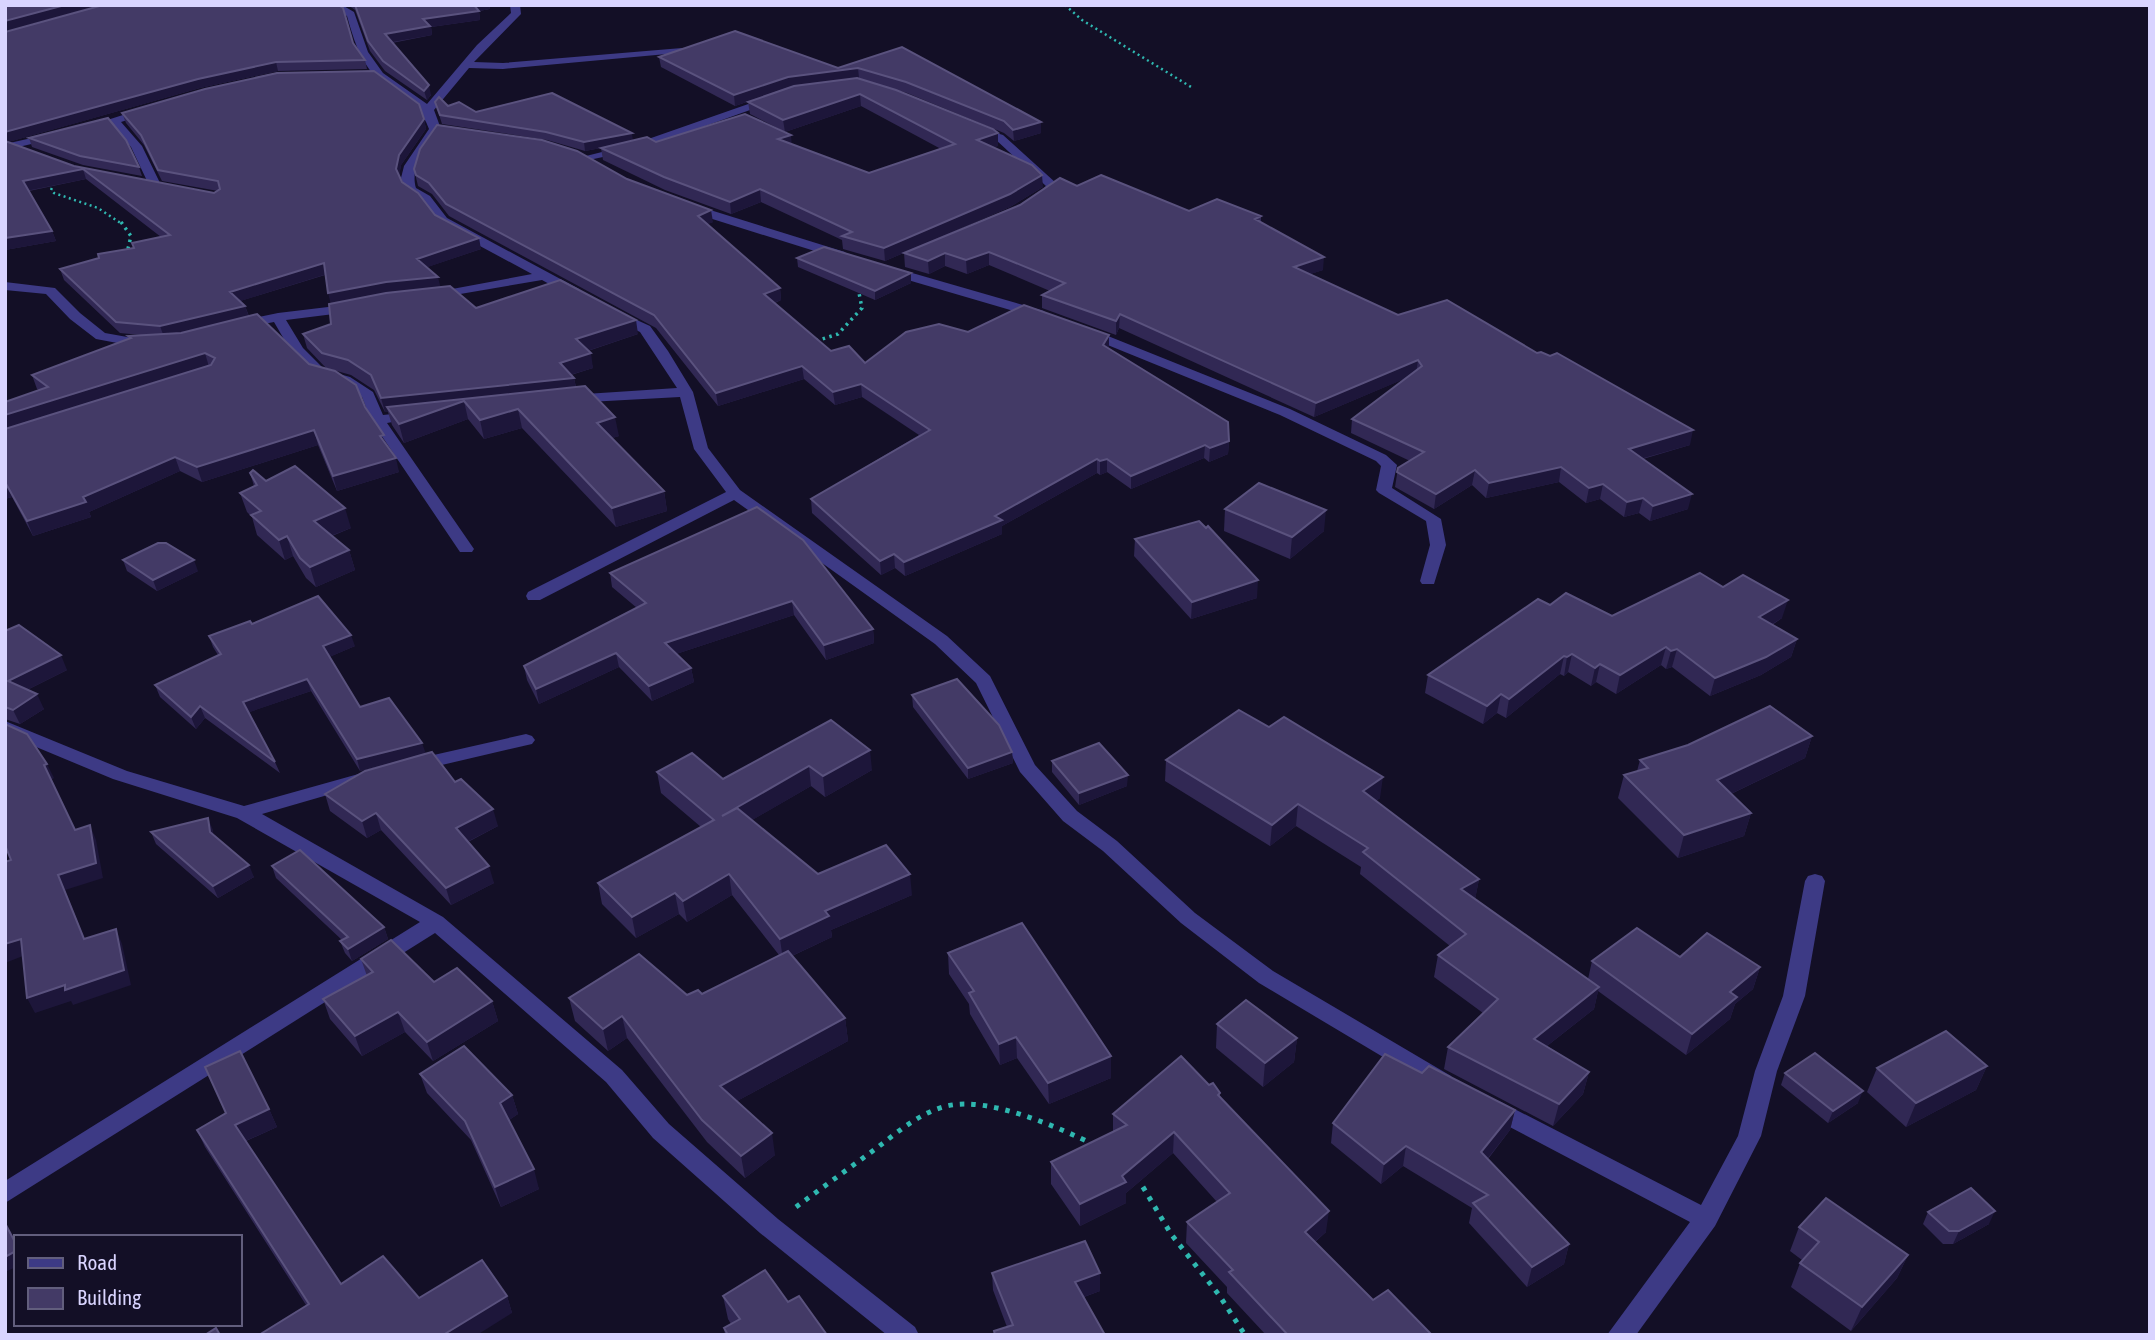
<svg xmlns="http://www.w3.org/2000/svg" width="2155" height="1340" font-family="'Asap Condensed',sans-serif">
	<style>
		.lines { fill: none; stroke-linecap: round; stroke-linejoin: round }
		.path-far2 { stroke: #2fb8b0; stroke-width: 2.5; stroke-dasharray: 2 3.5; stroke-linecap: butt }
		.path-far1 { stroke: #2fb8b0; stroke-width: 3.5; stroke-dasharray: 2.5 4.5; stroke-linecap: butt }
		.path { stroke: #2fb8b0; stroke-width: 5; stroke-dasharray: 4.5 7; stroke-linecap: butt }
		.street { fill: #3d3a85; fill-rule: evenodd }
		.wall { fill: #312854 }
		.shaded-wall { fill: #1d163a }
		.building { fill: #433a66; stroke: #5a527e; stroke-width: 2 }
	</style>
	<rect width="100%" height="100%" fill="#130f26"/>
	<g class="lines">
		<!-- path-far2 -->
		<g class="path-far2">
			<polyline points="1065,5 1082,20 1191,87"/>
			<polyline points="54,183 51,190 54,193 98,208 122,224"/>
		</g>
		<!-- path-far1 -->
		<g class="path-far1">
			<polyline points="121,222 131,236 127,253"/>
			<polyline points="816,341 838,334 862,308 859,293 863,289"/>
		</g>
		<!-- path -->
		<g class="path">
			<polyline points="1137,1177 1171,1234 1219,1295 1245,1335"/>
			<path d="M 796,1207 C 823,1187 851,1167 878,1147 C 899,1131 921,1112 947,1106 C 989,1096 1057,1127 1095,1145"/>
		</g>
		<!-- street -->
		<g class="street">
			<path d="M 330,5 L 342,5 L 354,12 L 368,52 L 383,73 L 427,104 L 477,45 L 511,13 L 510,5 L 520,5 L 521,14 L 474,62 L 503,63 L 682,48 L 682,52 L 678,53 L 503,69 L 469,68 L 434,110 L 441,129 C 429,147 409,166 416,188 L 430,196 L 447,218 L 579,289 L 579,295 L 569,295 L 542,280 L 431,299 L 429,296 L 436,292 L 532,274 L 439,224 L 422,202 L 407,192 L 401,178 L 404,166 L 429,129 C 417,95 395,99 375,76 C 359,59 353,37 347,16 Z"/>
			<polygon points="771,96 775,97 775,101 641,149 584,161 578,158 634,144"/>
			<polygon points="145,108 150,111 149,113 121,122 142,146 160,183 154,187 148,183 131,147 112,124 88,131 82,128"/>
			<polygon points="977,127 1003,135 1056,183 1057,191 1044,202 1036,202 1036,196 1046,186 995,139 973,132 973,128"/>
			<polygon points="54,133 58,134 58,138 5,150 5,144"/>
			<polygon points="691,204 845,252 847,255 845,258 837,258 687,211 685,208"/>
			<polygon points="888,266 1044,311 1046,314 1039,318 1034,317 884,273 884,267"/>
			<polygon points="5,282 55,288 80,313 105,333 144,340 151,344 144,348 96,339 70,319 46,294 5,290"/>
			<polygon points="353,304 360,308 358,311 286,320 303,348 325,370 350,377 373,392 383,415 419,411 421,414 419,417 387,423 474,549 472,552 460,552 371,420 362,397 340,383 315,376 292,353 274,322 239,329 232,325 234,322 278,313"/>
			<polygon points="617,311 650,326 668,351 693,392 708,448 740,490 947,636 990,676 1035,765 1077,811 1117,841 1195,913 1273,971 1451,1076 1454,1082 1451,1088 1443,1091 1435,1088 1259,983 1181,923 1103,851 1063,821 1020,772 976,683 935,644 734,500 540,600 528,600 526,596 528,592 726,492 694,449 680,397 570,403 563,399 570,395 677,388 640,332 612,318 612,312"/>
			<polygon points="1088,328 1290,409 1386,455 1397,465 1392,488 1441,519 1446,545 1434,584 1422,584 1420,581 1430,545 1426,521 1379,493 1376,490 1381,466 1376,461 1280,415 1083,335 1081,332"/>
			<polygon points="5,721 127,771 244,806 362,773 369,775 371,779 369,783 262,814 443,917 622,1070 669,1124 778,1219 915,1327 919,1335 887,1335 760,1233 653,1138 606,1082 435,933 5,1203 5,1181 420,922 237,818 113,779 5,734"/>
			<polygon points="526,734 532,736 535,740 532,744 416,771 409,769 407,765 409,761 416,759"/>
			<polygon points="1815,874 1822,876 1825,881 1805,996 1777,1071 1761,1136 1715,1226 1636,1335 1607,1335 1690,1222 1485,1114 1482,1108 1485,1102 1493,1099 1501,1102 1701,1205 1738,1136 1755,1071 1783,996 1805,881 1808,876"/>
		</g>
	</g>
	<!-- wall -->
	<g class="wall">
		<polygon points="348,5 489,5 490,9 479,11 480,20 431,27 432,35 392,43 431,95 427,100 385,71 370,51 355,10"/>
		<polygon points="5,32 353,43 365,60 367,69 278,71 200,88 8,142 74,166 214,193 218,191 162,181 144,145 126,123 122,113 424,119 426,129 401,165 399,176 402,182 435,215 481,249 427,267 440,287 476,308 638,334 588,351 593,368 571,375 574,378 576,387 619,436 612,438 664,491 667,511 616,527 522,428 484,439 468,419 404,443 392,425 388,412 385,412 374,390 351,375 326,368 307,348 303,334 331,324 331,303 325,275 240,301 245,306 249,316 365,407 386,445 399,472 337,491 318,445 202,482 180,471 89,512 91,517 33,536 12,497 5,499 5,402 39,390 37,389 32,375 129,339 128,336 140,335 120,333 64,280 60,269 134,248 161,237 86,179 29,191 52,231 56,241 5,250"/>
		<polygon points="902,47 1041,122 1041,133 1014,141 1004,133 907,93 874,83 998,133 998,146 993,147 1043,187 1010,207 885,261 843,249 842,240 761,202 731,214 665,190 603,160 601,148 585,151 547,140 442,124 435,102 476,112 633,140 656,142 791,144 869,173 941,149 861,106 785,132 750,114 748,102 790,87 735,106 661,67 659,57 838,68"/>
		<polygon points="29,138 139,167 142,176 83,165 32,147"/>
		<polygon points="414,169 627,179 713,222 707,224 780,288 781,300 775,303 831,351 865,363 968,332 1109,348 1229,441 1228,454 1209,462 1204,458 1131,489 1107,472 1100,475 1097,473 1002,526 1002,534 905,576 895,568 881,575 812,513 811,499 919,435 862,397 835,405 804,379 718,406 656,328 449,216 432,194 418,186"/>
		<polygon points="1077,186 1189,211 1261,216 1261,222 1323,270 1310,274 1398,315 1690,445 1643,459 1688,509 1650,521 1639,513 1624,517 1600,499 1586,503 1559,482 1486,498 1472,485 1434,509 1395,487 1398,468 1410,461 1351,433 1352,419 1406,378 1314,417 1119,328 1116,335 1042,308 1042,295 1050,291 989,265 967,274 945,266 929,274 905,267 904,253"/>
		<polygon points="797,258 911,273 911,283 875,300 798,267"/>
		<polygon points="250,473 266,481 351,528 332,536 349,550 355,570 316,587 306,578 293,556 285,560 257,535 252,517 247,512 240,493 254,486"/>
		<polygon points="757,507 873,629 874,643 826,660 794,615 676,654 691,668 694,682 652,701 619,667 539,704 527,680 524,666 637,608 612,587 610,573"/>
		<polygon points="1225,509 1324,531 1290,559 1224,531"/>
		<polygon points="1135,539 1257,598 1191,619 1134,556"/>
		<polygon points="123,560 198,571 157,591 127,571"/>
		<polygon points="1723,587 1782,618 1772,625 1797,639 1791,657 1761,675 1710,696 1672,667 1666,669 1661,665 1616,694 1596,682 1591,686 1568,672 1564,676 1560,674 1506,718 1497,713 1483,724 1425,693 1428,675 1550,605 1612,616"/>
		<polygon points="252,624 355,646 329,657 360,707 426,754 455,782 498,826 468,842 494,883 451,905 381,830 367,838 330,811 325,794 423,755 360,771 311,691 249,712 275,762 280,773 205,718 196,729 160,697 155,685 218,655 213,647 209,636"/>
		<polygon points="5,631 67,670 27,690 44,709 20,724 5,719"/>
		<polygon points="912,695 1012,752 1013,763 968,779 913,707"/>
		<polygon points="831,720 872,770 825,797 811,786 752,820 818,874 912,895 831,930 832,937 792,956 845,1018 848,1041 737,1101 775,1155 745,1178 707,1142 627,1038 608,1051 575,1021 569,998 702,994 779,955 732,895 687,922 679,914 636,938 602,904 598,883 701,827 661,793 657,772 723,779"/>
		<polygon points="1812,736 1805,758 1731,794 1751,813 1744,836 1678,858 1618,798 1624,775 1637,771 1640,760"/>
		<polygon points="1166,760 1380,798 1376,801 1479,879 1475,899 1588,979 1592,961 1680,957 1760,967 1753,989 1735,1004 1730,1019 1686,1055 1598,991 1594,1009 1547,1046 1589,1072 1583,1094 1553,1126 1444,1069 1448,1047 1483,1013 1434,977 1438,955 1450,946 1360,874 1361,867 1296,826 1270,846 1165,781"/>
		<polygon points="1052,761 1127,786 1079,805 1052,772"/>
		<polygon points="213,830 213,835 254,877 218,898 156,844 151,832"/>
		<polygon points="272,866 384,927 388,939 352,961 345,953 340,941 342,940 276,878"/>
		<polygon points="948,953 1111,1078 1049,1104 1017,1058 1000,1065 970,1014 969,1004 949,974"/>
		<polygon points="361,959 492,1001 498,1021 433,1061 405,1032 362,1056 330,1019 323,999 367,976"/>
		<polygon points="1217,1024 1297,1038 1294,1062 1263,1087 1216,1048"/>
		<polygon points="1987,1066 1976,1090 1906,1127 1867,1092 1877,1068"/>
		<polygon points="1422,1073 1515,1110 1510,1130 1488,1159 1569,1244 1564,1264 1527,1287 1469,1223 1472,1208 1403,1166 1381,1184 1331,1143 1333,1123"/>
		<polygon points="1785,1073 1858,1103 1828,1123 1781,1085"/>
		<polygon points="420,1074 512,1095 518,1114 509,1120 539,1189 501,1207 471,1140 427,1093"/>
		<polygon points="1209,1085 1220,1093 1220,1096 1326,1232 1315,1242 1373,1300 1432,1335 1266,1335 1227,1293 1227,1287 1186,1243 1187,1222 1217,1202 1173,1153 1126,1193 1126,1203 1080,1226 1051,1184 1051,1162 1113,1132 1113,1114"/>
		<polygon points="269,1109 277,1127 246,1141 341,1284 419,1298 507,1296 512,1313 306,1305 205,1147 197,1130"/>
		<polygon points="1928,1212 1989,1224 1953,1244 1943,1244 1923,1224"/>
		<polygon points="1799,1227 1908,1255 1897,1278 1851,1331 1791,1287 1800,1263 1802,1260 1790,1251"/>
		<polygon points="992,1273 1100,1291 1084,1297 1105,1335 994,1335 994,1331 1007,1327 993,1290"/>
		<polygon points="723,1296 788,1302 827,1335 725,1335 724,1328 731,1324 728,1319"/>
	</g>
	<!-- shaded-wall -->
	<g class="shaded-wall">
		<polygon points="65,5 102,5 5,31 5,21"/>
		<polygon points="472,5 489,5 490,9 479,11 480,20 431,27 432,35 387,43 385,34 423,19"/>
		<polygon points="276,62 278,71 200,88 5,143 5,132 198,79"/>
		<polygon points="858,68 859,78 789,87 735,106 734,95 788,77"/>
		<polygon points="429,85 431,95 427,100 424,91"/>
		<polygon points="860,94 861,106 785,132 783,120"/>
		<polygon points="424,119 426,129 401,165 399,179 396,169 399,155"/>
		<polygon points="1041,122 1041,133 1014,141 1013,130"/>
		<polygon points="632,133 633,142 585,151 584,142"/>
		<polygon points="998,133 998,146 978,152 977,140"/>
		<polygon points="791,135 792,147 778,139"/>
		<polygon points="83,169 86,179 26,191 23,181"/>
		<polygon points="1042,175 1043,187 1010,207 885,261 884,248"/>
		<polygon points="760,189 761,202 731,214 730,202"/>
		<polygon points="711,210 713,222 699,228 698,216"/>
		<polygon points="52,231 56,241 5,250 5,238"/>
		<polygon points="479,238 481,249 419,270 417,259"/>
		<polygon points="989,252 989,265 967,274 966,260"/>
		<polygon points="945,253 945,266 929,274 928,261"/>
		<polygon points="1324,257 1323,270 1293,280 1294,267"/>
		<polygon points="324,263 327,274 234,303 230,292"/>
		<polygon points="911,273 911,283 875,300 875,291"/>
		<polygon points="438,277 441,289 331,305 328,293 386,282"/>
		<polygon points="780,288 781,300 766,306 764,294"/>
		<polygon points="245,306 249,317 164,337 160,326"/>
		<polygon points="1120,314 1119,328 1116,335 1116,321"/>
		<polygon points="636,320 638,334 578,354 576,339"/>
		<polygon points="1109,335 1109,348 1103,345"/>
		<polygon points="205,353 209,367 5,431 5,415"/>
		<polygon points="591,353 593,368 563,377 560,363"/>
		<polygon points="1418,360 1416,374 1314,417 1316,403"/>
		<polygon points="802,366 804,379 718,406 716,393"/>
		<polygon points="574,378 577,393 464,401 468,419 404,443 399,424 387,407 388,412 385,412 381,398"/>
		<polygon points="861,384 862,397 835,405 833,392"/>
		<polygon points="518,409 522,428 484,439 480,420"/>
		<polygon points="615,417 619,436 601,442 597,423"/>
		<polygon points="314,430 318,445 202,482 197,467"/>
		<polygon points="1693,430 1690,445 1626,463 1629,449"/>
		<polygon points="1229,441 1228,454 1209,462 1210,448"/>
		<polygon points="1205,445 1204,458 1131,489 1131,476"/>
		<polygon points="175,457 180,471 89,512 91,517 33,536 27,521"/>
		<polygon points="396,458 399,472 337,491 333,476"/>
		<polygon points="1097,459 1097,473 1002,526 1002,534 905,576 904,562 995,516"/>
		<polygon points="1107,459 1107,472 1100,475 1100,461"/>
		<polygon points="1561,467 1559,482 1486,498 1489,483"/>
		<polygon points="1475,470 1472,485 1434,509 1436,494"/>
		<polygon points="5,482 12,497 5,499"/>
		<polygon points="1603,484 1600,499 1586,503 1589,488"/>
		<polygon points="664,491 667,511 616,527 612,508"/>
		<polygon points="1692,494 1688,509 1650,521 1653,506"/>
		<polygon points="1643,498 1639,513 1624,517 1627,502"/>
		<polygon points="345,508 351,528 320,540 314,521"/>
		<polygon points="1326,510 1324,531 1290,559 1292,537"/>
		<polygon points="287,536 293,556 285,560 279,540"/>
		<polygon points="349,550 355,570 316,587 310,567"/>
		<polygon points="894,554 895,568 881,575 880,561"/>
		<polygon points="194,560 198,571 157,591 153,580"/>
		<polygon points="1258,580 1257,598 1191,619 1192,602"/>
		<polygon points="1788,600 1782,618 1754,635 1759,617"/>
		<polygon points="792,601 794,615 667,657 665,643"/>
		<polygon points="873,629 874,643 826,660 824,645"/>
		<polygon points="351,635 355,646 327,658 323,646"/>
		<polygon points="1797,639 1791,657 1761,675 1710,696 1715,678"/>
		<polygon points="1666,647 1661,665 1616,694 1620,675"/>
		<polygon points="1677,649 1672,667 1666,669 1671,651"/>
		<polygon points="616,653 619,667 539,704 536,689"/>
		<polygon points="1572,654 1568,672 1564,676 1567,657"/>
		<polygon points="61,655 67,670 15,696 8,681"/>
		<polygon points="1564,656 1560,674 1506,718 1509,699"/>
		<polygon points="1600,664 1596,682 1591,686 1595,668"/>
		<polygon points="691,668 694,682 652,701 649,686"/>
		<polygon points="307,679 311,691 247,713 243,702"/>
		<polygon points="37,694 44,709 20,724 13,710"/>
		<polygon points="1501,694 1497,713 1483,724 1487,706"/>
		<polygon points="200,706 205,718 196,729 191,717"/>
		<polygon points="1812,736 1805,758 1710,804 1717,780"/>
		<polygon points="422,743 426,754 360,771 357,759"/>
		<polygon points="870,750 872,770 825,797 823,776"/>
		<polygon points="1012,752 1013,763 968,779 968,768"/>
		<polygon points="47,764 54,778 51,780 44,765"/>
		<polygon points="809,766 811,786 725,836 722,816"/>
		<polygon points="1128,775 1127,786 1079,805 1079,793"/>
		<polygon points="1383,777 1380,798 1361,812 1363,791"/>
		<polygon points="1298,804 1296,826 1270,846 1272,825"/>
		<polygon points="493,809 498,826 461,845 456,828"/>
		<polygon points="376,813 381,830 367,838 362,821"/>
		<polygon points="1751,813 1744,836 1678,858 1684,835"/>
		<polygon points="208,818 213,830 214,843 210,832"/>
		<polygon points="90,825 96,840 103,878 65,890 91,954 58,875"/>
		<polygon points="249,865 254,877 218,898 213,886"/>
		<polygon points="489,866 494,883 451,905 446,888"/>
		<polygon points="729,874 732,895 687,922 683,901"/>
		<polygon points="910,874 912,895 831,930 832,937 783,960 780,939 825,911"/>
		<polygon points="1479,879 1475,900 1461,889"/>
		<polygon points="675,893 679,914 636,938 632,917"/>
		<polygon points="384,927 388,939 352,961 348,949"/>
		<polygon points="116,929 122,944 131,985 73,1005 71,1001 35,1013 27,998"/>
		<polygon points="21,939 28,954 5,963 5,944"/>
		<polygon points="1760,967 1753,989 1735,1004 1730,1019 1686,1055 1692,1034 1730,992"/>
		<polygon points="1599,987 1594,1009 1529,1060 1534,1039"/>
		<polygon points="492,1001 498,1021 433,1061 427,1042"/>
		<polygon points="398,1012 405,1032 362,1056 355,1036"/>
		<polygon points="622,1016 627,1038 608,1051 603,1029"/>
		<polygon points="845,1018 848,1041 724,1108 720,1086"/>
		<polygon points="1016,1037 1017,1058 1000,1065 999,1044"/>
		<polygon points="1297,1038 1294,1062 1263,1087 1265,1063"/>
		<polygon points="1111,1056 1111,1078 1049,1104 1048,1083"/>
		<polygon points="1987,1066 1976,1090 1906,1127 1916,1103"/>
		<polygon points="1589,1072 1583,1094 1553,1126 1559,1104"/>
		<polygon points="1863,1091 1858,1103 1828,1123 1833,1111"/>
		<polygon points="512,1095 518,1114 506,1122 500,1103"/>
		<polygon points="269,1109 277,1127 243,1142 235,1125"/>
		<polygon points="1515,1110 1510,1130 1477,1172 1481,1152"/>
		<polygon points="1174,1132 1173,1153 1126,1193 1126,1203 1080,1226 1080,1204 1122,1176"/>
		<polygon points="772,1133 775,1155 745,1178 741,1156"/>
		<polygon points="1406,1146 1403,1166 1381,1184 1384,1164"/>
		<polygon points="534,1169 539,1189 501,1207 495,1187"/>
		<polygon points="1329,1211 1326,1232 1302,1253 1305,1232"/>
		<polygon points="1995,1211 1989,1224 1953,1244 1959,1231"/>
		<polygon points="1569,1244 1564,1264 1527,1287 1532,1267"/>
		<polygon points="16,1251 16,1267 5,1272 5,1257"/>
		<polygon points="1908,1255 1897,1278 1851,1331 1862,1307"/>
		<polygon points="1100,1273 1100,1291 1075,1300 1075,1282"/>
		<polygon points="507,1296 512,1313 477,1335 443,1335"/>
	</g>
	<!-- building -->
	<g class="building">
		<polygon points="5,5 65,5 5,21"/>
		<polygon points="103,5 338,5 343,8 353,43 365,60 276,62 198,79 5,132 5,32"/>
		<polygon points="355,5 474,5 479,11 423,19 430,26 385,34 429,85 424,91 383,61 368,41"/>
		<polygon points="735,31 838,68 902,47 1041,122 1013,130 1004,121 906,82 858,68 788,77 734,95 659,57"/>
		<polygon points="374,71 419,104 424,119 399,155 396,169 402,182 418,193 435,215 479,238 417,259 438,277 386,282 328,293 324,263 230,292 245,306 160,326 116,322 60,269 99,258 98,254 134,248 132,243 170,235 83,169 23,181 52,231 5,238 5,141 74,166 214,193 220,189 218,181 158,170 141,135 122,113 205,89 277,73"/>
		<polygon points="857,78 896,90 993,129 998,133 977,140 1032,165 1042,175 1010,194 884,248 842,236 852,232 760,189 730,202 664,177 601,148 647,137 656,142 745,114 791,135 778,139 869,173 955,144 860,94 783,120 748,102 794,86"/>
		<polygon points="552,93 632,133 584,142 546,132 440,115 435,102 439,97 448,106 459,102 476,112"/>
		<polygon points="108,118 126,140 139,167 80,156 29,138"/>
		<polygon points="437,125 542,140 577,151 627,179 711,210 698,216 780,288 764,294 831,351 849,346 865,363 906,332 939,324 968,332 1024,305 1109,335 1103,345 1228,422 1229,441 1210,448 1205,445 1131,476 1107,459 1100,461 1097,459 995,516 1002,520 904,562 894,554 880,561 811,499 930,430 861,384 833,392 802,366 716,393 654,315 446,204 429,183 416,175 414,169 420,149"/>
		<polygon points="1101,175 1189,211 1217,199 1261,216 1255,219 1324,257 1294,267 1398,315 1447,300 1537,353 1541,352 1550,356 1557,353 1693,430 1629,449 1692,494 1653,506 1643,498 1627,502 1603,484 1589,488 1561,467 1489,483 1475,470 1436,494 1397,472 1398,468 1424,452 1352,419 1422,366 1418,360 1316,403 1120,314 1116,321 1042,295 1065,283 989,252 966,260 945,253 928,261 904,253 1020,205 1060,178 1077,186"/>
		<polygon points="824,247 911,273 875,291 797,258"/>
		<polygon points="560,280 636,320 576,339 591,353 560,363 574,378 381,398 371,375 348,360 322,353 303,334 331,324 329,304 386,293 450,286 476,308"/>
		<polygon points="257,314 309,364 335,371 356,385 365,407 384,435 380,436 396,458 333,476 314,430 197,467 175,457 83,497 86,502 27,521 5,482 5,429 211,365 215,358 205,353 5,415 5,402 48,387 32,375 131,338 128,336 181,333"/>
		<polygon points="585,386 615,417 597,423 664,491 612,508 518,409 480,420 464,401 399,424 387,407"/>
		<polygon points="295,466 345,508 314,521 349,550 310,567 300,558 287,536 279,540 251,515 261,511 240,493 257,485 250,473 253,470 266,481"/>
		<polygon points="1259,483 1326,510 1292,537 1225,509"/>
		<polygon points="757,507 803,540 873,629 824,645 792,601 665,643 691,668 649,686 616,653 536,689 524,666 646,603 610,573"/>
		<polygon points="1199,521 1206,528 1208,526 1258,580 1192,602 1135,539"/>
		<polygon points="158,543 166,543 194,560 153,580 123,560"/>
		<polygon points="1700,573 1723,587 1743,575 1788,600 1759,617 1797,639 1766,657 1715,678 1677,649 1671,651 1666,647 1620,675 1600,664 1595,668 1572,654 1567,657 1564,656 1509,699 1501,694 1487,706 1428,675 1538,599 1550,605 1566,593 1612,616"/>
		<polygon points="318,596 351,635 323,646 360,707 389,698 422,743 357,759 307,679 243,702 275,762 200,706 191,717 155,685 221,654 209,636 250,621 252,624"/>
		<polygon points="19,625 61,655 8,681 37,694 13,710 5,707 5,631"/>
		<polygon points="957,679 999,725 1012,752 968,768 912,695"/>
		<polygon points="1770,706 1812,736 1717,780 1751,813 1684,835 1624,775 1648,768 1640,760 1688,745"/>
		<polygon points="1239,710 1269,727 1284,717 1383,777 1363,791 1479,879 1461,889 1599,987 1534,1039 1589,1072 1559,1104 1448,1047 1498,999 1438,955 1466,934 1363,852 1368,848 1298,804 1272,825 1166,760"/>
		<polygon points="831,720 870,750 823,776 809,766 722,816 737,808 818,874 886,845 910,874 825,911 829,916 780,939 729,874 683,901 675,893 632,917 598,883 714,820 657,772 692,753 723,779"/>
		<polygon points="5,724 27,734 47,764 44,765 75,830 90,825 96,863 58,875 84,939 116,929 124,970 65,990 65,985 27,998 21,939 5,944 5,862 11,860 5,845"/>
		<polygon points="1099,743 1128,775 1079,793 1052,761"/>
		<polygon points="432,752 455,782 461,779 493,809 456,828 489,866 446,888 376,813 362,821 325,794 365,771"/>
		<polygon points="208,818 210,832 249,865 213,886 151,832"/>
		<polygon points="300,850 384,927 348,949 340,941 348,937 272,866"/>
		<polygon points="1022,923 1111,1056 1048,1083 1016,1037 999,1044 969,993 974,991 948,953"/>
		<polygon points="1637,928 1680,957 1707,933 1760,967 1730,992 1737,997 1692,1034 1592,961"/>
		<polygon points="391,940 434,982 457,968 492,1001 427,1042 398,1012 355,1036 323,999 373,972 361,959"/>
		<polygon points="788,951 845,1018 720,1086 772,1133 741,1156 702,1120 622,1016 603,1029 569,998 639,954 687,995 698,990 702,994"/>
		<polygon points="1246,1000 1297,1038 1265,1063 1217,1024"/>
		<polygon points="1946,1031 1987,1066 1916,1103 1877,1068"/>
		<polygon points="464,1046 512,1095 500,1103 534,1169 495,1187 465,1121 420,1074"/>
		<polygon points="240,1051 269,1109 235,1125 341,1284 383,1256 419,1298 482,1260 507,1296 443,1335 259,1335 309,1304 197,1130 226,1113 205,1067"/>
		<polygon points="1815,1053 1863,1091 1833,1111 1785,1073"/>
		<polygon points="1385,1054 1422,1073 1429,1066 1515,1110 1481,1152 1569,1244 1532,1267 1473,1203 1488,1195 1406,1146 1384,1164 1333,1123"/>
		<polygon points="1181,1056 1209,1085 1213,1083 1220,1093 1218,1095 1329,1211 1305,1232 1373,1300 1388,1290 1432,1335 1288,1335 1229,1272 1233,1270 1187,1222 1230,1193 1174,1132 1122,1176 1126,1182 1080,1204 1051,1162 1127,1125 1113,1114"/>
		<polygon points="1971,1188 1995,1211 1959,1231 1949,1231 1928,1212"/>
		<polygon points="1826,1198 1908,1255 1862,1307 1800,1263 1819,1242 1799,1227"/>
		<polygon points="6,1225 16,1244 16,1251 5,1257 5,1226"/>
		<polygon points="1085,1241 1100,1273 1075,1282 1105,1335 995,1335 994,1331 1013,1325 992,1273"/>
		<polygon points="765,1270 788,1302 799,1296 827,1335 728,1335 724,1328 740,1319 723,1296"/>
		<polygon points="216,1328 220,1335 205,1335"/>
	</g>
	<!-- border -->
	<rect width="2155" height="1340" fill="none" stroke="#d9d4ff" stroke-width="14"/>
	<!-- legend -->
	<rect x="14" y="1235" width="228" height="91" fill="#130f26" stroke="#625e7d" stroke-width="2"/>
	<rect x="28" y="1258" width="35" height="10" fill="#3d3a85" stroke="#625e7d" stroke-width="2"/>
	<text x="77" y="1270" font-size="21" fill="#d9d4ff">Road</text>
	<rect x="28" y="1288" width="35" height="21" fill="#433a66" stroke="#625e7d" stroke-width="2"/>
	<text x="77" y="1305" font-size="21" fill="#d9d4ff">Building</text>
</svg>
